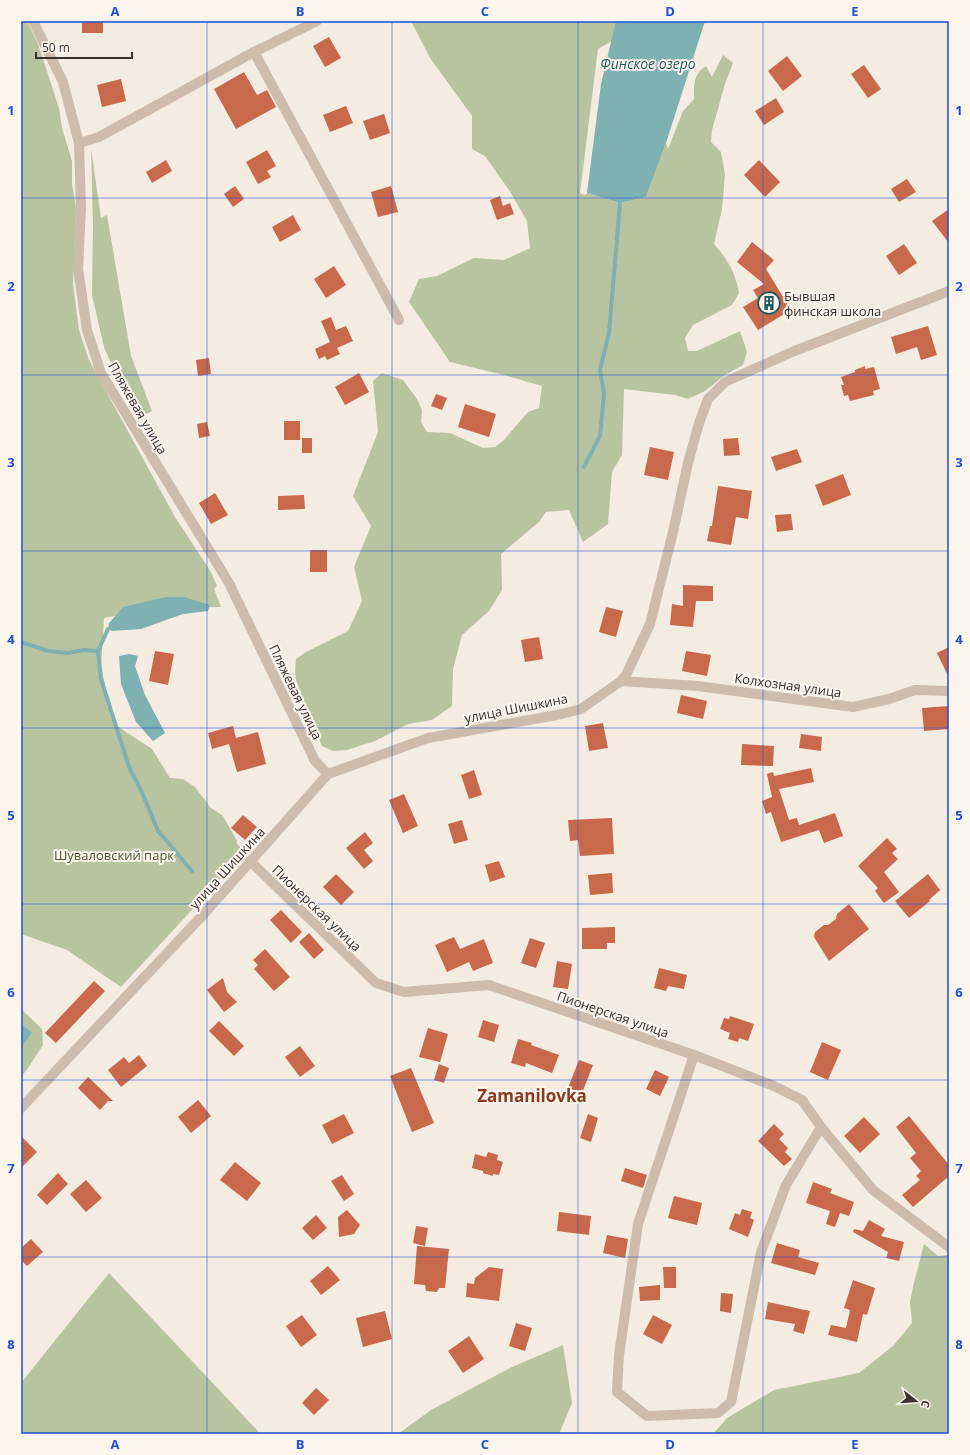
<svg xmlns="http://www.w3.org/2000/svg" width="970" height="1455" font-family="'Open Sans',sans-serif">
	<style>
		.green { fill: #b8c4a0 }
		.water { fill: #7fb0b2 }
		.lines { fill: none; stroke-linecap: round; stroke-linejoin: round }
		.stream { stroke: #7fb0b2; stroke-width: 4 }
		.building { fill: #c8694b }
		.minor { stroke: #cdbbac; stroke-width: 10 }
		.tertiary { stroke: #cdbbac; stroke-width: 10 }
		.grid { fill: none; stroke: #1d4ed8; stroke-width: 1; stroke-opacity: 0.55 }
		.labels { text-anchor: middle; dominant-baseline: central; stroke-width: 4; stroke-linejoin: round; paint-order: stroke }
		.poi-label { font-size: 13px; fill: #3b302b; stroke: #fbf5ee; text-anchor: start }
		.street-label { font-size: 13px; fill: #3b302b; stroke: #fbf5ee }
		.park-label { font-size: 13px; fill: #4a5a2e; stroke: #fbf5ee }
		.water-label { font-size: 14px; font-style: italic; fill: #1f5a5e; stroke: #fbf5ee }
		.district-label { font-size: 17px; font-weight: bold; fill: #8c3b22; stroke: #fbf5ee }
		.neatline { fill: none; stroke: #1d4ed8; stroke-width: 1.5 }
		.grid-label { font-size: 13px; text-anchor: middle; font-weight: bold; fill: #1d4ed8 }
	</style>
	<rect width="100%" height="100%" fill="#f4ebe1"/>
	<!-- green -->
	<g class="green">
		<polygon points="21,21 27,21 38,44 59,108 62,128 72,161 72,184 76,207 73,284 79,330 89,360 175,517 211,572 217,586 214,589 221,607 162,607 104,618 101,667 114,724 152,749 170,778 183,779 195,787 211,808 223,816 237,841 237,844 245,852 121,987 67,950 21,934"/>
		<path d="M 411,21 L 616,21 L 618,27 L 612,41 L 598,49 L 580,193 L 585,195 L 587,193 L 620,203 L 646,197 L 666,143 L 668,149 L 683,111 L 694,99 C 694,85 693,74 706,66 L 712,77 L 723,55 L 733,63 L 725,84 L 712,130 L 711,142 L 721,152 L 725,174 L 722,209 L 714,244 C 727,258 736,274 739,293 L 732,305 L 693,325 L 685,338 L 688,351 L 697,351 L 740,331 L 747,352 L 743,365 L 725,375 L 705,391 L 688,399 L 675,395 L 624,389 L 622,455 L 612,472 L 608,524 L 583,542 L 569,510 L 546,512 L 539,522 L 501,554 L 502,590 L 489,611 L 462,635 L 453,669 L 452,706 L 432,720 L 408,724 L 375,741 L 347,750 L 333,751 L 322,746 L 296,680 L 295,671 L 296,659 L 306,652 L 348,631 L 362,601 L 354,567 L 371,526 L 353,496 L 378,432 L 373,381 L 382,373 L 403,380 L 417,399 L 422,410 L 421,422 L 427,432 L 450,433 L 483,448 L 495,447 L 504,440 L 528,412 L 539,408 L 542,386 L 504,375 L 450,362 L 409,302 L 419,279 L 437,276 L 474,258 L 504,260 L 530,248 L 527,221 L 511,193 L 485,156 L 472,149 L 472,116 L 430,58 Z"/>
		<polygon points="91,148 101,218 107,215 131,356 152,411 141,417 121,386 104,347 92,295 93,226"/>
		<polygon points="21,1009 42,1029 43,1045 26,1071 21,1076"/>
		<polygon points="924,1244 938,1256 949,1255 949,1434 713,1434 727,1418 774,1390 859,1373 893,1346 912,1323 910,1302 913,1287"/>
		<polygon points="109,1273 258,1431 257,1434 21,1434 21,1383"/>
		<polygon points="563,1345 572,1403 559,1434 398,1434 431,1410 510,1368"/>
	</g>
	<!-- water -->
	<g class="water">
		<polygon points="616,21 705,21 666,143 646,197 620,203 587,193 601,84"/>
		<polygon points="166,597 184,597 210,605 208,611 183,614 141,629 112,631 108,629 109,623 123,607"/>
		<polygon points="129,654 138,656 135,666 145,695 165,733 153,741 136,722 121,684 119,656"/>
		<polygon points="21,1023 32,1033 21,1047"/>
	</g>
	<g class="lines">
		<!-- stream -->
		<g class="stream">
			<polyline points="584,467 600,436 604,394 600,370 609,333 620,203"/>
			<polyline points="21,642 48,651 68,653 84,650 98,651 101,679 129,767 141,790 158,831 192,871"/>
			<polyline points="98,651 108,629"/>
		</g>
	</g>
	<!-- building -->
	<g class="building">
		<rect x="82" y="21" width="21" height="12"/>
		<polygon points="329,37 341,58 325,67 313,46"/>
		<polygon points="787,56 802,76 783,91 768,71"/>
		<polygon points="864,65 881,89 868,98 851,74"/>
		<polygon points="244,72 257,95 267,90 276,107 236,129 214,89"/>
		<polygon points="121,79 126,101 102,107 97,85"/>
		<polygon points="776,98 784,112 764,125 755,111"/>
		<polygon points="346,106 353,123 330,132 323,115"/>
		<polygon points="384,114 390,133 370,140 363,121"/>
		<polygon points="267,150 276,166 267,171 271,177 258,184 246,162"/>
		<polygon points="166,160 172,171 152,183 146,172"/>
		<polygon points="759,160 780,182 765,197 744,175"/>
		<polygon points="907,179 916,192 899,202 891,189"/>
		<polygon points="235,186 244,199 233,207 224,194"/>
		<polygon points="391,186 398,212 378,217 371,192"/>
		<polygon points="500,196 503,206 510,203 514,214 497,220 490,200"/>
		<polygon points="949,209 949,243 932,221"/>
		<polygon points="293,215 301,230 280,242 272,227"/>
		<polygon points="752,242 774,260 766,269 791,310 758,330 743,307 758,298 753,290 764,284 737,262"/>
		<polygon points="904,244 917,263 899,275 886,256"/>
		<polygon points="334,266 346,285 326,298 314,279"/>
		<polygon points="331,317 336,330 346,326 353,341 337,348 340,354 327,360 325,356 319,359 315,349 330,342 321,321"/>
		<polygon points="928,326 937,355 921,360 917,347 896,354 891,337"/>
		<polygon points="209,358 211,374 198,376 196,360"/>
		<polygon points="865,366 865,369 874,367 880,389 873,391 874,395 850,401 848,395 844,396 841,385 844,385 841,377 855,372 855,370"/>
		<polygon points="359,373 369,392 345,405 335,387"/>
		<polygon points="436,394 447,398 442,410 431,406"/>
		<polygon points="465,404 496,414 489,437 458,427"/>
		<rect x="284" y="421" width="16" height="19"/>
		<polygon points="207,422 210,436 199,438 197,424"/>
		<rect x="302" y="438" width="10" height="15"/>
		<polygon points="738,438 740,455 724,456 723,439"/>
		<polygon points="650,447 674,452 668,480 644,475"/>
		<polygon points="797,449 802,462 776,471 771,457"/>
		<polygon points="843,474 851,495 823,506 815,485"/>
		<polygon points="718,486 752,491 748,519 736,517 731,545 707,541 710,526 712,526"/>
		<polygon points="215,493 228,515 211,524 199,503"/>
		<polygon points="304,495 305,509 278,510 278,496"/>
		<polygon points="791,514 793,530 777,532 775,515"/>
		<rect x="310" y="550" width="17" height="22"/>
		<polygon points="683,585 713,586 713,601 696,601 693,627 670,625 672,604 683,606"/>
		<polygon points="606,607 623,611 616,637 599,632"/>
		<polygon points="539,637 543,659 525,662 521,640"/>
		<polygon points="949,647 949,678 937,653"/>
		<polygon points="155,651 174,654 168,685 149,681"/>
		<polygon points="686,651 711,655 707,676 682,671"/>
		<polygon points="681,695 707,701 703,719 677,713"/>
		<polygon points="949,706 949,729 924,731 922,708"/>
		<polygon points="603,723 608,748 589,751 585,726"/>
		<polygon points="233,726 236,738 258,732 266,764 237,772 229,744 212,749 208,733"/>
		<polygon points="801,734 822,737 821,751 799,748"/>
		<polygon points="742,744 774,746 773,766 741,765"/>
		<polygon points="811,768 814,782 779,789 789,820 797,818 799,825 835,813 843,836 824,843 819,830 781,842 771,812 766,814 762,801 772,797 767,774 773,772 774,776"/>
		<polygon points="474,770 482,795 469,799 461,775"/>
		<polygon points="404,794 418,826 403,833 389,800"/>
		<polygon points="243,815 257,827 245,840 231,828"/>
		<polygon points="612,818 614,854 580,856 578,840 570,841 568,820"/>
		<polygon points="462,820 468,840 454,844 448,824"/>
		<polygon points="365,832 373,843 364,850 373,861 364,869 346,848"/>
		<polygon points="887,838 897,849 892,853 898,859 884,872 899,892 884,903 875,891 878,888 858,866"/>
		<polygon points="499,861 505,877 490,882 485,865"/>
		<polygon points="612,873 613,893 590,895 588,875"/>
		<polygon points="336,874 354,892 341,905 323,887"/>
		<polygon points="928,874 940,890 929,900 930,901 909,918 895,901"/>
		<polygon points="849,904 869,929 829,961 814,937 815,932 824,925 828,925 836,919 837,914"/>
		<polygon points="281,910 302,932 291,943 270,920"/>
		<polygon points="615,927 615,943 607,943 607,949 582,949 582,928"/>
		<polygon points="309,933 324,950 314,959 299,942"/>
		<polygon points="454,937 460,949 484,939 493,963 473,971 469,962 447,972 435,945"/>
		<polygon points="530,938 545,943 536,968 521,963"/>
		<polygon points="265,949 290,977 274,991 254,969 258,965 253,960"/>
		<polygon points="557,961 572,964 568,989 553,987"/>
		<polygon points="659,968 687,975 684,989 668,986 666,991 654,988"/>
		<polygon points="223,978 227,992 237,1002 224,1012 207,990"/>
		<polygon points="94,981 105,991 56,1043 45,1033"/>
		<polygon points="730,1016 754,1024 748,1041 739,1038 738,1042 728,1039 730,1033 720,1029 724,1018 729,1019"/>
		<polygon points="483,1020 499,1025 494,1042 478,1037"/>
		<polygon points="219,1021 244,1046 234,1056 209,1031"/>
		<polygon points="428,1028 448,1034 440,1062 419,1057"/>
		<polygon points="518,1039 532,1043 531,1045 559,1055 552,1073 526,1063 525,1067 511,1063"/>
		<polygon points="822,1042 841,1050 828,1080 810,1072"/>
		<polygon points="300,1046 315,1066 300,1077 285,1057"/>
		<polygon points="139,1055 147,1066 121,1087 108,1070 124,1057 129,1063"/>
		<polygon points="579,1060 593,1065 582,1093 568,1088"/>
		<polygon points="439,1064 449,1068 444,1083 434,1080"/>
		<polygon points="411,1068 434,1123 412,1132 390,1076"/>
		<polygon points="655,1070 669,1077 660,1096 646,1089"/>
		<polygon points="88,1077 105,1093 113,1101 108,1101 100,1110 78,1088"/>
		<polygon points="198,1100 211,1116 191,1133 178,1117"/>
		<polygon points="344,1114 354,1133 332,1144 322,1125"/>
		<polygon points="588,1114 598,1118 591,1142 580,1138"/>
		<polygon points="909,1116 949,1165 949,1176 913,1207 902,1195 920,1180 916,1176 921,1171 910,1158 916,1153 896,1127"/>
		<polygon points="864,1117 880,1134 860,1153 844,1136"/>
		<polygon points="774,1124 784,1134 779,1139 788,1148 785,1152 792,1159 784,1166 758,1141"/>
		<polygon points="21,1136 37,1152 21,1168"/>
		<polygon points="488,1152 498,1155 497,1160 503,1162 499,1175 493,1174 493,1176 483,1173 483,1171 472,1168 475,1154 486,1157"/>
		<polygon points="235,1162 261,1183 247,1201 220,1180"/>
		<polygon points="625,1168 647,1175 643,1188 621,1181"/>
		<polygon points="58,1173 68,1184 47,1205 37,1195"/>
		<polygon points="342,1175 354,1194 344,1201 331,1181"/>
		<polygon points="86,1180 102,1198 86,1212 70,1194"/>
		<polygon points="813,1182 832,1189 830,1193 854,1202 849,1216 840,1213 835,1227 826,1224 830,1211 806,1203"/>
		<polygon points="674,1196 702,1203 697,1225 668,1218"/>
		<polygon points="742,1209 752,1212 750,1218 754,1220 748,1237 729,1229 735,1213 740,1215"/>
		<polygon points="347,1210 360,1225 354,1234 339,1237 338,1217"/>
		<polygon points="559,1212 591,1216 589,1235 557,1231"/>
		<polygon points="316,1215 327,1228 313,1240 302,1228"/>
		<polygon points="869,1220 885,1229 881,1236 904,1242 899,1261 886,1258 888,1252 853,1232 854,1229 863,1231"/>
		<polygon points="416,1226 428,1228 425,1246 413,1243"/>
		<polygon points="607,1235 628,1239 625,1258 603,1253"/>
		<polygon points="31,1239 43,1252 27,1266 21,1260 21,1248"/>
		<polygon points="777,1243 800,1250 798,1257 819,1263 815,1275 771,1263"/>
		<polygon points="417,1246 449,1249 445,1288 439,1288 437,1292 426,1291 425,1285 414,1284"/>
		<polygon points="328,1266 340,1280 321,1295 310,1281"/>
		<polygon points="489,1267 503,1269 499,1301 466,1297 467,1283 474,1284 475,1278"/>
		<polygon points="663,1267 676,1267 676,1288 664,1288"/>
		<polygon points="853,1280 875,1288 867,1315 863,1314 857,1342 828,1335 831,1325 846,1328 850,1310 844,1308"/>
		<polygon points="660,1285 660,1300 640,1301 639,1287"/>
		<polygon points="721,1293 733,1294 731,1313 720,1311"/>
		<polygon points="768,1302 810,1311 804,1334 793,1331 795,1324 765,1319"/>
		<polygon points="385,1311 392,1339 363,1347 356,1318"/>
		<polygon points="302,1315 317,1335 301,1347 286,1326"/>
		<polygon points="653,1315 672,1325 662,1344 643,1334"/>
		<polygon points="516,1323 532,1328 525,1351 509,1346"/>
		<polygon points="469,1336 484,1359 463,1373 448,1351"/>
		<polygon points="316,1388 329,1400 314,1415 302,1403"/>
	</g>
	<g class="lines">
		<!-- minor -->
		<g class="minor">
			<polyline points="254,52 317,21"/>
			<polyline points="79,143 99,137 254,52 399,320"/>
			<polyline points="621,681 698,686 853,707 889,699 915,690 949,691"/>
			<polyline points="250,861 376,983 404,992 489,985 694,1055 774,1086 802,1100 821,1127 873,1190 949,1247"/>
			<polyline points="694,1055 638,1224 619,1355 617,1392 647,1416 718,1413 731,1402 761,1252 786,1185 821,1127"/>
			<polyline points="21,1108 202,916 328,774"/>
		</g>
		<!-- tertiary -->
		<polyline class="tertiary" points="33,21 63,82 79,143 81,208 78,269 87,330 101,373 229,583 315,761 328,774 428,738 557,715 581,709 621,681 626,675 650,624 673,532 688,463 699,423 708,399 725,382 792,352 949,291"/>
	</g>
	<!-- grid -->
	<path class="grid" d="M 207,21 L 207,1434M 392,21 L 392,1434M 578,21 L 578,1434M 763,21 L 763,1434M 21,198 L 949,198M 21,375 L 949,375M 21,551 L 949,551M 21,728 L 949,728M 21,904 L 949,904M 21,1080 L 949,1080M 21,1257 L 949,1257"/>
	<!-- icons -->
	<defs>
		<g id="building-ring" transform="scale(1.15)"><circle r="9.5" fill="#fbf5ee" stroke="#1f5a5e" stroke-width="1.5"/><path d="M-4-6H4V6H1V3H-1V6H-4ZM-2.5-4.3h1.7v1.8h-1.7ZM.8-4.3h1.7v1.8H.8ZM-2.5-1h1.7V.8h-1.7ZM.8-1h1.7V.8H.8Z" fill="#1f5a5e"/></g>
	</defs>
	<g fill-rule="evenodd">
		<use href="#building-ring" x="769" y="303"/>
	</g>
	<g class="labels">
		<!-- poi labels -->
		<g class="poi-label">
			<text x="784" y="296">Бывшая<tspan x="784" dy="15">финская школа</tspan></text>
		</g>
		<!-- street labels -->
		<g class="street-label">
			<text transform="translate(138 408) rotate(60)">Пляжевая улица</text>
			<text transform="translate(788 685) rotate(8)">Колхозная улица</text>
			<text transform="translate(296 692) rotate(64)">Пляжевая улица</text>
			<text transform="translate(516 708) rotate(-11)">улица Шишкина</text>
			<text transform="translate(227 868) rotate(-48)">улица Шишкина</text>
			<text transform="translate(317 908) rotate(44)">Пионерская улица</text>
			<text transform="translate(613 1014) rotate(19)">Пионерская улица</text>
		</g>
		<!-- park labels -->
		<g class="park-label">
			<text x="114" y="855">Шуваловский парк</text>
		</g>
		<!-- water labels -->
		<g class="water-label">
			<text x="648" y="63">Финское озеро</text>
		</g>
		<!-- district labels -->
		<g class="district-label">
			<text x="532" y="1095">Zamanilovka</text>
		</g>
	</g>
	<!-- border -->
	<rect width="970" height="1455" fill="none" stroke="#fbf5ee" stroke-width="44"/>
	<!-- north arrow -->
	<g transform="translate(916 1401) rotate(107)" stroke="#fbf5ee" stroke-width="3" paint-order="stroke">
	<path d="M0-3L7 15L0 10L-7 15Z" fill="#3b302b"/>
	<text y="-6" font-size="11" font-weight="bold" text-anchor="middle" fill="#3b302b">С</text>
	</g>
	<!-- scale -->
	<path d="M36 52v6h96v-6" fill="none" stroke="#3b302b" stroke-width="2"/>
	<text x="42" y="52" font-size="12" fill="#3b302b" stroke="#fbf5ee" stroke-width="3" paint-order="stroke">50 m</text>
	<rect x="22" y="22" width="926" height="1411" class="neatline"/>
	<g class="grid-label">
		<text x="115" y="16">A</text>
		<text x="300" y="16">B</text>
		<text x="485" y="16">C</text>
		<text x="670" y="16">D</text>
		<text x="855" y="16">E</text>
		<text x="11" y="115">1</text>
		<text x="959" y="115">1</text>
		<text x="11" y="291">2</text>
		<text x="959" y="291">2</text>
		<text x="11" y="467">3</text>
		<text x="959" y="467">3</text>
		<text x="11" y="644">4</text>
		<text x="959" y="644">4</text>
		<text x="11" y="820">5</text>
		<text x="959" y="820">5</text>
		<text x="11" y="997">6</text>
		<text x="959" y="997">6</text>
		<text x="11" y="1173">7</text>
		<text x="959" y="1173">7</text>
		<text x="11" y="1349">8</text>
		<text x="959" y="1349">8</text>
		<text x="115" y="1449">A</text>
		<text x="300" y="1449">B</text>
		<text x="485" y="1449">C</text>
		<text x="670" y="1449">D</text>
		<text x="855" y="1449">E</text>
	</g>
</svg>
